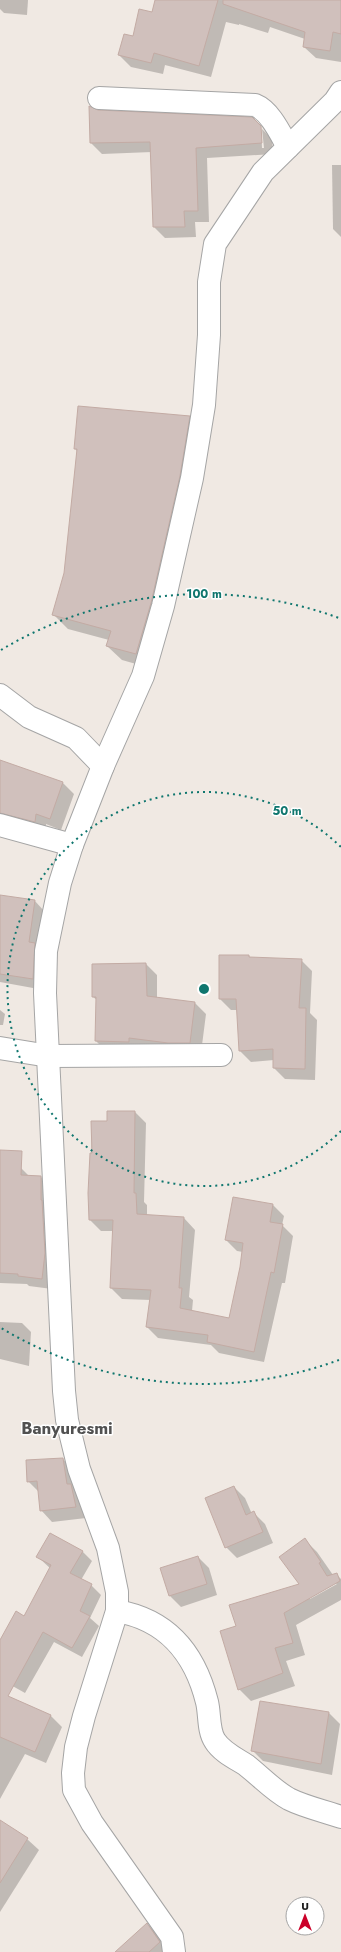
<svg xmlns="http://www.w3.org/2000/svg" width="341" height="1952" font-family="Jost,sans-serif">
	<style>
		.shadow { fill: #0003; fill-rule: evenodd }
		.building { fill: #d0c0bc; stroke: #c3aba4 }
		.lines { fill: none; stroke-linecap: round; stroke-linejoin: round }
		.minor-casing { stroke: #a5a5a5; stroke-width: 24 }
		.minor { stroke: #fff; stroke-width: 22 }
		.ring { fill: none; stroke: #0f766e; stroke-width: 2; stroke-dasharray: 2 4 }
		.labels { text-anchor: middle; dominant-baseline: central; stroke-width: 3; stroke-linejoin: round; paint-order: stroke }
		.quarter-label { font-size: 17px; font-weight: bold; fill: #515151; stroke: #fff }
		.centre { fill: #0f766e; stroke: #fff; stroke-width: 2 }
		.ring-label { font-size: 12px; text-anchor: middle; font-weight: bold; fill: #0f766e; stroke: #fff; stroke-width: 3; stroke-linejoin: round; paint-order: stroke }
	</style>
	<rect width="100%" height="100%" fill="#f0e9e3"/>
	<!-- shadow -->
	<g class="shadow">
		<polygon points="0,0 28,0 27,15 4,13 0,9"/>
		<polygon points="156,0 341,0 341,62 316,58 304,47 305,39 270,27 268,33 239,24 239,25 226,22 211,77 165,65 163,74 131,67 119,55 152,13"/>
		<polygon points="98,111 251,118 261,128 262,148 264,148 262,129 272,139 273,154 207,158 209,222 195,222 196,237 165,238 154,227 152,152 102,154 91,143"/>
		<polygon points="332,165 341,165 341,237 333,229"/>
		<polygon points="189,417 203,431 150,668 122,660 107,646 109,640 68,629 53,614 65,573 77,451 75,449"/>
		<polygon points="4,762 63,783 74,794 61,830 46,824 46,832 0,824 0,775"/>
		<polygon points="34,900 45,912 44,990 0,982 0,903"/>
		<polygon points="249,956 251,958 301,960 312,971 310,1013 317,1020 315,1080 285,1079 274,1068 274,1060 251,1062 240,1051 237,1010 231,1010 220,999"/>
		<polygon points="146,964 157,975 157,998 195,1003 206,1014 201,1053 107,1052 96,1041 97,1000 93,997"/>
		<polygon points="0,1010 5,1014 3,1025 0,1025"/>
		<polygon points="135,1112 146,1123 144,1202 147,1205 147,1216 184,1218 195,1230 189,1297 193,1300 192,1311 230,1320 243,1252 237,1251 226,1240 273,1205 284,1216 282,1225 293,1236 285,1283 282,1283 264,1362 219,1353 211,1345 158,1338 147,1327 151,1300 122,1299 111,1288 114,1231 101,1231 90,1220 92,1122 108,1122"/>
		<polygon points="0,1156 21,1168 29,1176 41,1177 51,1187 52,1289 29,1286 27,1284 0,1283"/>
		<polygon points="0,1322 22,1323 31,1332 29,1366 0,1359"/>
		<polygon points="63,1459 74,1470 86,1518 52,1522 41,1510 39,1492 28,1481"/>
		<polygon points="234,1487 245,1498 252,1514 254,1513 265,1524 273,1543 237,1558 226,1547"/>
		<path d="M 305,1540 L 317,1552 L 333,1575 L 336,1574 L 341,1579 L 341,1600 L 296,1625 L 305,1655 L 286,1661 L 295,1686 L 251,1701 L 239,1689 L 237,1627 L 300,1585 ZM 335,1583 L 337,1584 L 310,1599 L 310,1597 Z"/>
		<polygon points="82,1551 92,1561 81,1580 91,1585 101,1595 90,1618 99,1626 82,1657 54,1642 25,1693 0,1679 0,1642 24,1617 51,1569 38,1557"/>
		<polygon points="198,1557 209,1568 217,1595 181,1607 170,1596"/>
		<polygon points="0,1693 51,1716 62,1727 46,1763 25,1754 0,1799"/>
		<polygon points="260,1702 329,1713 340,1724 332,1775 263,1761 252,1750"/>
		<polygon points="0,1822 27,1839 39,1850 0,1912"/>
		<polygon points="147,1924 158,1935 169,1952 117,1952"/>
	</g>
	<!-- building -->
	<g class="building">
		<polygon points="155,0 218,0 199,66 154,53 151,63 118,55 124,34 133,36 139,9 152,12"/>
		<polygon points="223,0 341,0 341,34 333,32 330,51 303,47 305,32 223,4"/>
		<polygon points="89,106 98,110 252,117 261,126 262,143 196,148 198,211 184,211 185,227 153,227 150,142 90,143"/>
		<polygon points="78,406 190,416 180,476 151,603 136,654 106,646 111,631 52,615 64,573 77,449 74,449"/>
		<polygon points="0,760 63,782 50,819 36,814 35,822 0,813"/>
		<polygon points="0,895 35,900 29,942 35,943 33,979 0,974"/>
		<polygon points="219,955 249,955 249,957 302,959 299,1008 306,1008 305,1069 273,1068 273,1049 239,1051 236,999 219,999"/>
		<polygon points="146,963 147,996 195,1002 190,1043 168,1043 129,1038 129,1042 95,1041 96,997 92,997 92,964"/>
		<polygon points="107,1111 135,1111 134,1193 136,1193 137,1214 184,1217 179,1288 182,1288 180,1308 229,1318 240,1267 243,1243 225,1240 233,1197 273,1204 270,1222 283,1224 274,1273 271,1272 254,1352 207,1342 208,1335 146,1327 151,1290 110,1288 113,1220 89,1220 88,1193 90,1153 92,1153 91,1121 107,1121"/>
		<polygon points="0,1150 22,1151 21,1175 41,1176 41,1200 42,1200 45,1253 42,1279 18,1276 18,1274 0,1273"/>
		<polygon points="63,1458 67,1484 71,1484 76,1507 40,1511 37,1481 27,1482 26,1460"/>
		<polygon points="234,1486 246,1515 254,1511 263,1532 225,1548 205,1498"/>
		<polygon points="50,1533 83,1551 70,1573 92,1584 80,1611 90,1616 72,1648 43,1632 8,1696 51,1715 35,1752 0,1737 0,1640 16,1611 24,1616 51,1565 36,1557"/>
		<polygon points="305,1538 321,1562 319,1563 327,1576 337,1573 340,1581 284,1613 293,1643 275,1648 283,1673 238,1690 220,1631 236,1626 229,1605 299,1584 279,1557"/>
		<polygon points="198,1556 207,1584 169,1596 160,1568"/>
		<polygon points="260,1701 329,1712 321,1764 251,1751"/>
		<polygon points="0,1820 28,1838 0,1883"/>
		<polygon points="147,1923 160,1942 149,1952 115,1952"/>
	</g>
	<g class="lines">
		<!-- minor casing -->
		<g class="minor-casing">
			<g id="minor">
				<path d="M 99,98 L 255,105 C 270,111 280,133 288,147"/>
				<polyline points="0,695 29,717 76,738 103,766"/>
				<polyline points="0,825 72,845"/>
				<polyline points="0,1048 49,1056 221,1055"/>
				<path d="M 117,1611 C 168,1620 195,1654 207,1702 C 210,1714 208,1731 215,1741 C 222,1752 235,1758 246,1765 C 260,1776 274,1791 289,1799 C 305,1807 324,1811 341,1817"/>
				<polyline points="174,1952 172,1937 92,1823 74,1790 73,1773 76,1747 84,1716 117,1611 117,1592 108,1548 79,1469 67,1420 64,1391 45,993 46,951 60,883 72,845 103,766 143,676 163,606 192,478 204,405 209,335 209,282 215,244 263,172 335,101 341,92"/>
			</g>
		</g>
		<!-- minor -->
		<use href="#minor" class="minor"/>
	</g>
	<!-- distance rings -->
	<g class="ring">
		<path d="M341 1131A197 197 0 1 1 341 847"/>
		<path d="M339 1360A395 395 0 0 1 1 1328M1 650A395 395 0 0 1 339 618"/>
	</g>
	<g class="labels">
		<!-- quarter labels -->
		<g class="quarter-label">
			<text x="67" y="1428">Banyuresmi</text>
		</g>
	</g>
	<circle cx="204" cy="989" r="6" class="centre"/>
	<g class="ring-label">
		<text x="204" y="598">100 m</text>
		<text x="287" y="815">50 m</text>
	</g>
	<!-- north arrow -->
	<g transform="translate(305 1916)"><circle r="19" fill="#ffffff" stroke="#a5a5a5"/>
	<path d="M0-3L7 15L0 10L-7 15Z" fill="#cb0029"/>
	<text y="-6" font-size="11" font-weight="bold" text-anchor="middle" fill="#1e1e1e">U</text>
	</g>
</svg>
